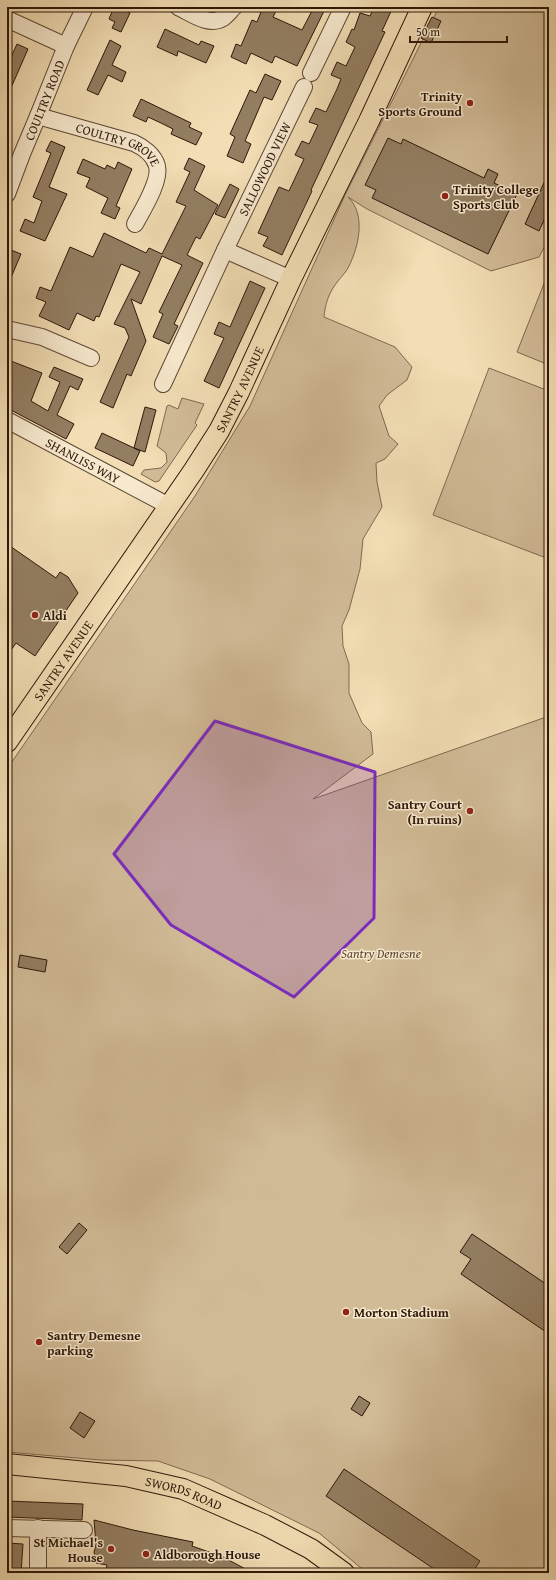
<svg xmlns="http://www.w3.org/2000/svg" width="556" height="1580" font-family="'Gentium Book Plus',serif">
	<style>
		.green { fill: #d1bb97; stroke: #7f6950 }
		.building { fill: #937e62; stroke: #2d1709 }
		.lines { fill: none; stroke-linecap: round; stroke-linejoin: round }
		.minor-casing { stroke: #5e4834; stroke-width: 18 }
		.major-casing { stroke: #2d1709; stroke-width: 22 }
		.minor { stroke: #f7e9ce; stroke-width: 16 }
		.major { stroke: #f2ddb4; stroke-width: 20 }
		.marked { fill: #7b2cbf; fill-opacity: 0.2; stroke: #7b2cbf; stroke-width: 3; stroke-linejoin: round }
		.poi-dot { fill: #8f2418; stroke: #f7e9ce; stroke-width: 1.5 }
		.labels { text-anchor: middle; dominant-baseline: central; stroke-width: 3; stroke-linejoin: round; paint-order: stroke }
		.poi-label { font-size: 13px; font-weight: bold; fill: #2d1709; stroke: #f7e9ce; text-anchor: start }
		.street-label { font-size: 13px; fill: #2d1709; stroke: #f7e9ce }
		.park-label { font-size: 13px; font-style: italic; fill: #5e4834; stroke: #f7e9ce }
	</style>
	<rect width="100%" height="100%" fill="#f2ddb4"/>
	<filter id="stains"><feTurbulence type="fractalNoise" baseFrequency=".005" numOctaves="4"/><feColorMatrix values="0 0 0 0 .2 0 0 0 0 .09 0 0 0 0 .02 0 0 0 .5 -.17"/></filter>
	<radialGradient id="worn" r=".72"><stop offset=".6" stop-color="#630" stop-opacity="0"/><stop offset="1" stop-color="#630" stop-opacity=".3"/></radialGradient>
	<!-- green -->
	<g class="green">
		<path d="M 439,7 L 549,7 L 549,238 L 539,257 L 491,271 L 367,209 L 348,197 C 366,214 359,246 349,266 C 347,271 342,276 338,281 C 329,292 325,304 324,317 L 395,347 L 412,367 L 407,380 L 387,395 L 379,406 L 389,436 L 398,444 L 385,459 L 376,463 L 377,482 L 382,507 L 363,539 L 360,569 L 349,610 L 342,626 L 343,646 L 349,664 L 349,693 L 362,723 L 371,732 L 373,754 L 313,799 L 549,716 L 549,1573 L 367,1573 L 319,1533 L 210,1479 L 158,1461 L 100,1460 L 7,1452 L 7,769 L 195,496 L 250,406 L 345,195 Z"/>
		<polygon points="549,271 549,365 517,352"/>
		<polygon points="489,368 549,391 549,559 433,515"/>
		<polygon points="182,398 204,404 195,423 197,425 159,481 155,482 141,474 144,470 161,468 167,462 166,453 157,446 167,406 169,405 178,409"/>
	</g>
	<!-- building -->
	<g class="building">
		<polygon points="114,7 119,7 130,13 121,32 112,28 115,22 109,19"/>
		<polygon points="263,7 278,7 273,17 302,30 314,7 326,7 297,66 275,56 272,63 251,53 246,64 231,57 236,44 241,46 252,20 257,22"/>
		<polygon points="374,7 393,7 382,31 385,32 311,190 312,191 282,255 263,246 268,237 258,233 279,187 289,191 304,159 295,155 302,141 309,144 318,125 309,122 316,108 326,112 337,89 341,79 331,75 337,62 346,66 355,47 346,42 352,29 354,30 360,13 370,16"/>
		<polygon points="432,17 441,21 431,43 421,38"/>
		<polygon points="165,29 199,45 201,41 214,46 206,63 178,51 177,56 157,47"/>
		<polygon points="110,40 121,46 112,65 126,72 122,82 108,75 98,95 87,90"/>
		<polygon points="17,44 28,49 7,97 7,66"/>
		<polygon points="265,74 281,81 272,100 264,97 245,141 251,144 243,163 227,156 235,137 230,134 250,90 256,93"/>
		<polygon points="141,99 191,123 189,127 202,133 196,145 171,134 173,129 161,123 148,117 146,122 133,116"/>
		<polygon points="388,138 401,144 403,139 484,178 488,169 498,174 494,183 517,194 488,254 372,198 376,190 365,185"/>
		<polygon points="51,141 65,147 49,187 67,194 45,241 20,231 25,219 34,223 42,201 33,197 51,153 46,151"/>
		<polygon points="189,158 205,166 194,190 218,205 200,239 196,237 187,255 203,263 174,324 178,326 169,344 153,337 163,314 159,312 182,265 162,256 141,304 131,299 146,341 131,376 127,374 113,408 100,402 129,337 125,328 114,324 140,272 121,264 99,317 96,316 94,321 77,313 69,330 39,316 46,302 36,298 40,287 51,291 70,247 93,257 104,233 146,253 149,248 162,254 186,206 176,202 190,172 184,169"/>
		<polygon points="83,159 105,169 107,165 115,169 118,162 132,169 116,206 120,208 115,219 101,213 108,198 86,187 90,178 77,173"/>
		<polygon points="549,172 549,218 546,216 539,231 525,224"/>
		<polygon points="230,184 239,189 225,218 215,214"/>
		<polygon points="11,250 21,254 7,287 7,259"/>
		<polygon points="250,281 265,288 219,388 204,381 224,338 214,334 219,322 230,327"/>
		<polygon points="11,361 42,373 31,401 48,411 60,382 49,377 54,367 83,379 78,390 70,386 57,415 74,424 66,439 7,408 7,371"/>
		<polygon points="145,407 156,410 145,452 134,448 140,451 133,466 95,448 102,433 134,448"/>
		<polygon points="7,544 56,578 60,572 68,577 78,593 35,656 16,643 7,656"/>
		<polygon points="20,955 47,960 45,972 18,967"/>
		<polygon points="79,1223 87,1230 67,1254 59,1247"/>
		<polygon points="472,1234 549,1286 549,1334 461,1274 471,1259 460,1252"/>
		<polygon points="359,1396 370,1403 362,1416 351,1409"/>
		<polygon points="80,1412 95,1421 84,1438 70,1428"/>
		<polygon points="344,1469 480,1561 472,1573 440,1573 326,1496"/>
		<polygon points="7,1501 83,1504 82,1520 7,1517"/>
		<polygon points="94,1520 133,1530 193,1542 192,1546 223,1557 253,1573 191,1573 176,1570 175,1573 105,1573 107,1565 96,1563 94,1552 96,1545"/>
		<polygon points="7,1543 23,1544 21,1573 7,1573"/>
	</g>
	<g class="lines">
		<!-- minor casing -->
		<g class="minor-casing">
			<g id="minor">
				<path d="M 178,7 C 191,13 209,27 223,18 C 227,15 230,11 234,7"/>
				<polyline points="7,19 66,46"/>
				<polyline points="311,73 343,7"/>
				<path id="s1" d="M 38,116 L 134,143 C 143,147 154,155 157,166 C 161,181 142,211 135,224"/>
				<path id="s2" d="M 7,194 L 22,154 L 38,116 L 66,46 L 85,7"/>
				<polyline points="225,250 291,279"/>
				<polyline points="7,329 42,337 91,358"/>
				<path id="s3" d="M 163,384 L 225,250 L 304,87"/>
				<path id="s4" d="M 7,420 L 169,506"/>
				<polyline points="7,1528 84,1530"/>
				<polyline points="38,1573 38,1528"/>
			</g>
		</g>
		<!-- major casing -->
		<g class="major-casing">
			<g id="major">
				<path id="s5" d="M 7,742 L 194,470 L 219,431 L 239,392 L 291,279 L 369,121 L 422,7"/>
				<path id="s6" d="M 7,1464 L 126,1476 L 183,1489 L 265,1525 L 311,1549 L 344,1573"/>
			</g>
		</g>
		<!-- minor -->
		<use href="#minor" class="minor"/>
		<!-- major -->
		<use href="#major" class="major"/>
	</g>
	<!-- marked area -->
	<path class="marked" d="M 215,721 L 375,772 L 374,918 L 294,997 L 171,925 L 114,854 Z"/>
	<!-- markers -->
	<g class="poi-dot">
		<circle cx="470" cy="103" r="4"/>
		<circle cx="445" cy="196" r="4"/>
		<circle cx="35" cy="615" r="4"/>
		<circle cx="470" cy="811" r="4"/>
		<circle cx="346" cy="1312" r="4"/>
		<circle cx="39" cy="1342" r="4"/>
		<circle cx="111" cy="1549" r="4"/>
		<circle cx="146" cy="1554" r="4"/>
	</g>
	<g class="labels">
		<!-- poi labels -->
		<g class="poi-label">
			<text x="462" y="96" text-anchor="end">Trinity<tspan x="462" dy="15">Sports Ground</tspan></text>
			<text x="453" y="189">Trinity College<tspan x="453" dy="15">Sports Club</tspan></text>
			<text x="43" y="615">Aldi</text>
			<text x="462" y="804" text-anchor="end">Santry Court<tspan x="462" dy="15">(In ruins)</tspan></text>
			<text x="354" y="1312">Morton Stadium</text>
			<text x="47" y="1335">Santry Demesne<tspan x="47" dy="15">parking</tspan></text>
			<text x="103" y="1542" text-anchor="end">St Michael's<tspan x="103" dy="15">House</tspan></text>
			<text x="154" y="1554">Aldborough House</text>
		</g>
		<!-- street labels -->
		<g class="street-label">
			<text stroke="none"><textPath href="#s2" startOffset="101">COULTRY ROAD</textPath></text>
			<text stroke="none"><textPath href="#s1" startOffset="86">COULTRY GROVE</textPath></text>
			<text stroke="none"><textPath href="#s3" startOffset="238">SALLOWOOD VIEW</textPath></text>
			<text stroke="none"><textPath href="#s5" startOffset="423">SANTRY AVENUE</textPath></text>
			<text stroke="none"><textPath href="#s4" startOffset="86">SHANLISS WAY</textPath></text>
			<text stroke="none"><textPath href="#s5" startOffset="99">SANTRY AVENUE</textPath></text>
			<text stroke="none"><textPath href="#s6" startOffset="180">SWORDS ROAD</textPath></text>
		</g>
		<!-- park labels -->
		<g class="park-label">
			<text x="381" y="953">Santry Demesne</text>
		</g>
	</g>
	<!-- margin -->
	<rect width="556" height="1580" fill="none" stroke="#f2ddb4" stroke-width="24"/>
	<rect x="8" y="8" width="540" height="1564" fill="none" stroke="#2d1709" stroke-width="2"/>
	<rect x="12" y="12" width="532" height="1556" fill="none" stroke="#2d1709"/>
	<!-- scale -->
	<path d="M410 36v6h97v-6" fill="none" stroke="#2d1709" stroke-width="2"/>
	<text x="416" y="36" font-size="12" fill="#2d1709" stroke="#f7e9ce" stroke-width="3" paint-order="stroke">50 m</text>
	<rect width="100%" height="100%" filter="url(#stains)"/>
	<rect width="100%" height="100%" fill="url(#worn)"/>
</svg>
